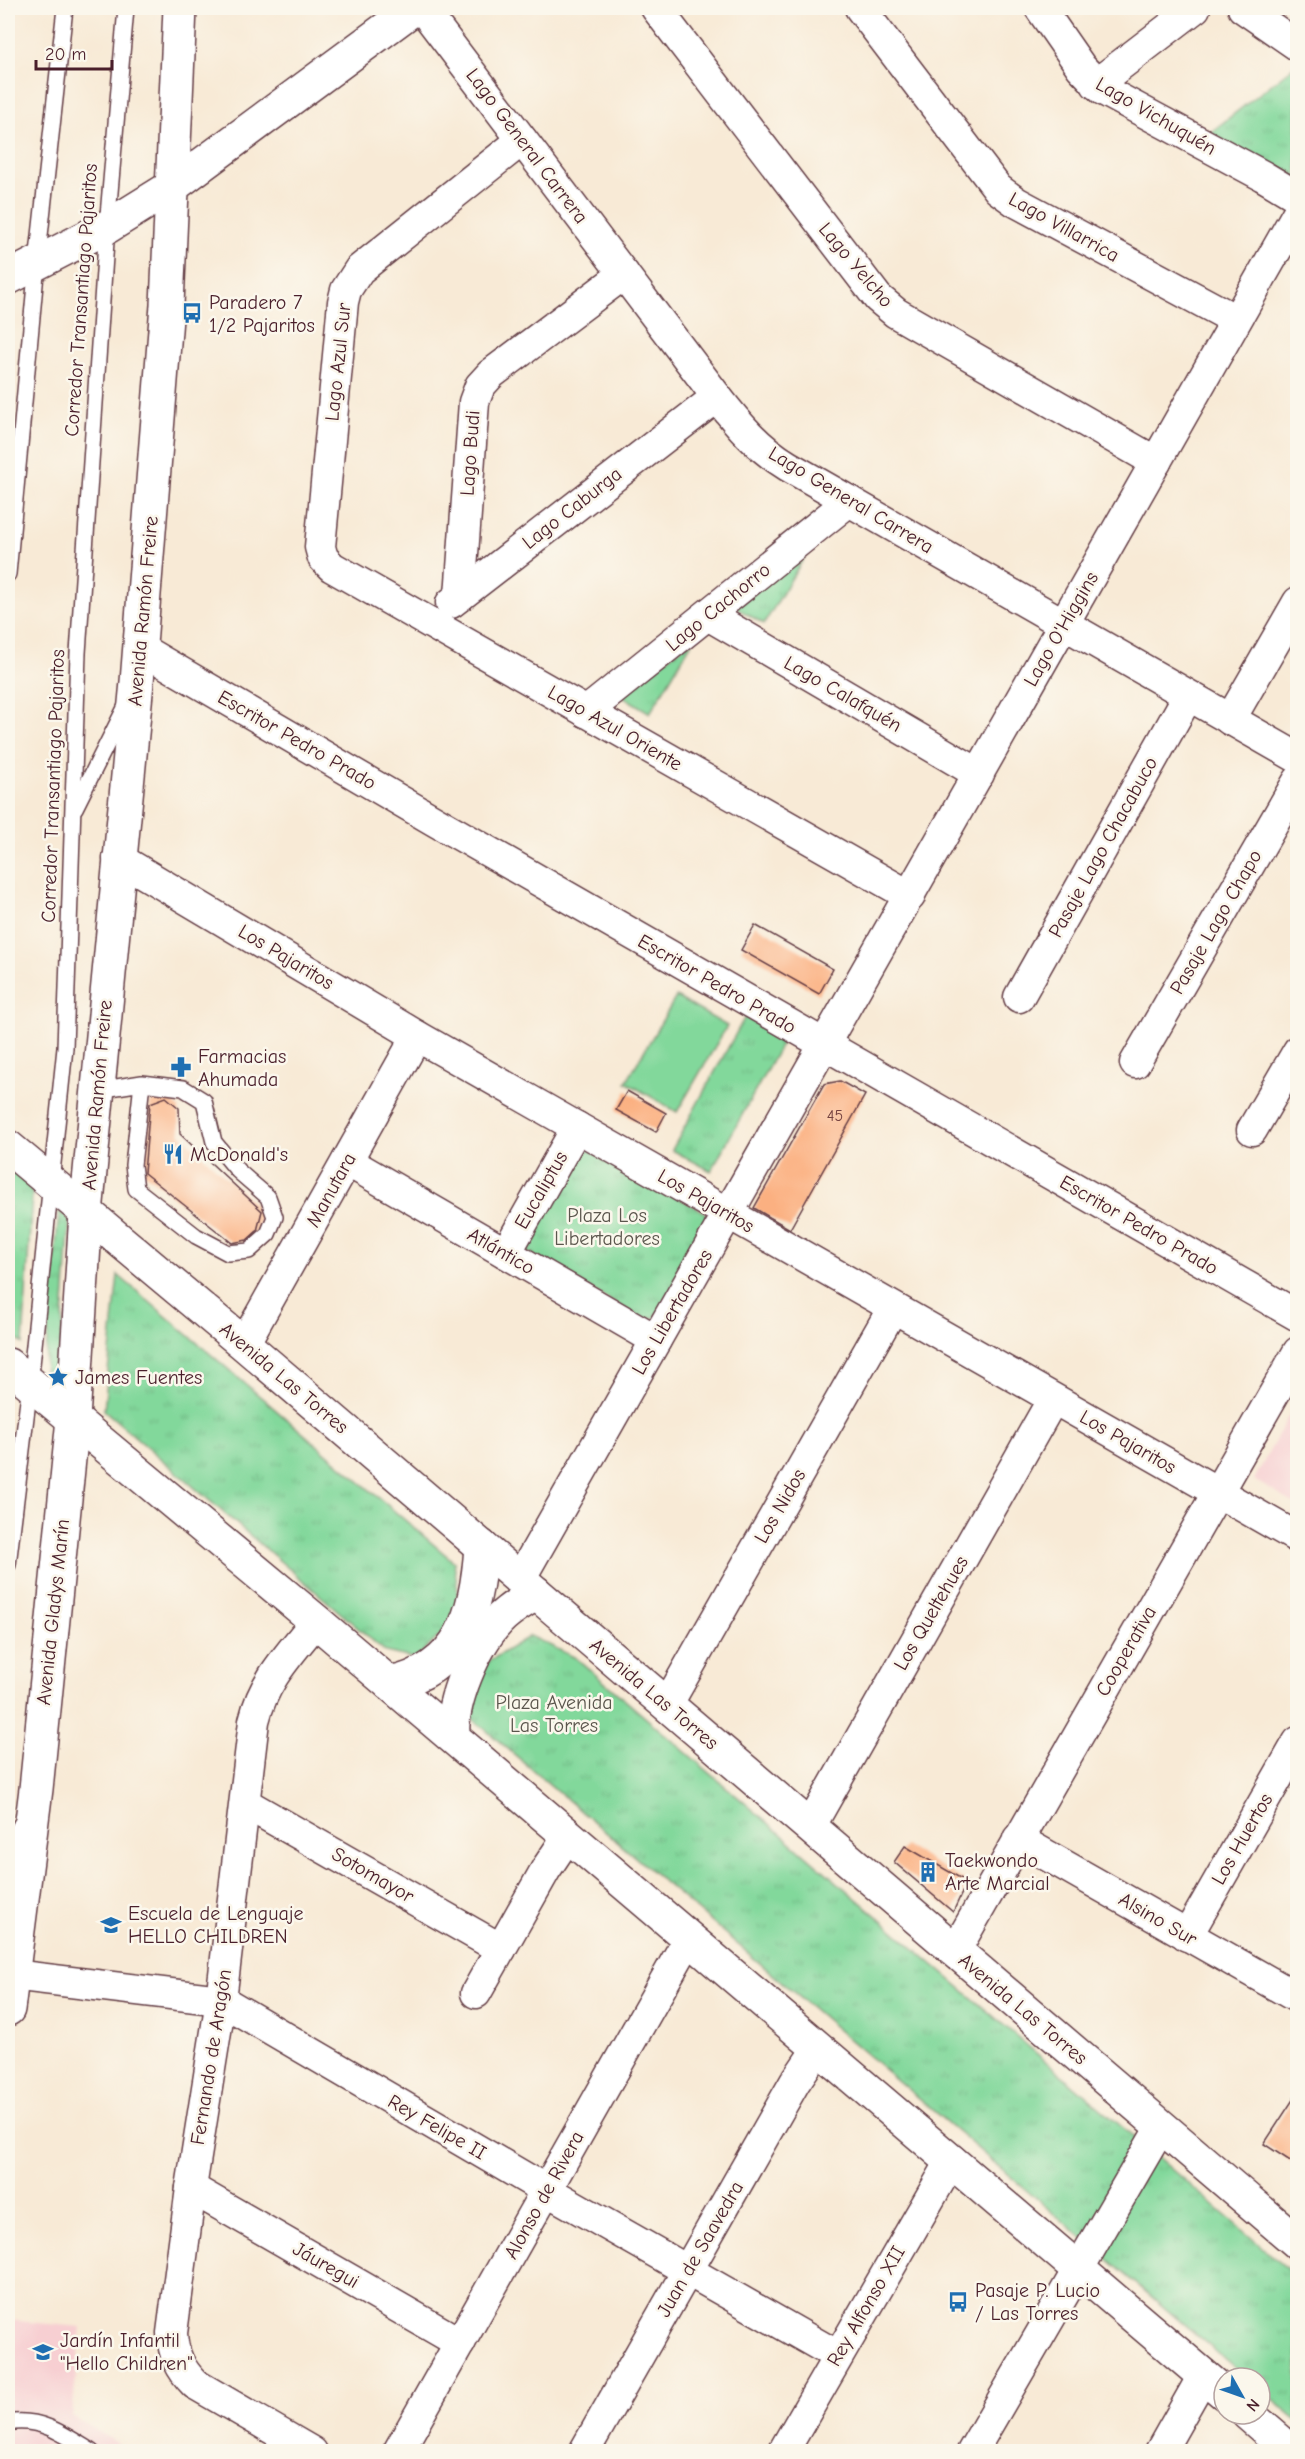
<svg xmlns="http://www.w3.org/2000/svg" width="1305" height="2459" font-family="'Comic Neue',sans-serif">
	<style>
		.built { fill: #f7cfd2 }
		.grass { fill: url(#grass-tufts); stroke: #667c63; stroke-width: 1.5 }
		.pitch { fill: #82d89b; stroke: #667c63; stroke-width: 1.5 }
		.building { fill: #fbb081 }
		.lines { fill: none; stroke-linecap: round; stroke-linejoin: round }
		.lane-casing { stroke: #643d45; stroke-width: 18 }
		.street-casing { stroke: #643d45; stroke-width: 33 }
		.secondary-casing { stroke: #643d45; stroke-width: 36 }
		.primary-casing { stroke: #643d45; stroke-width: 36 }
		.lane { stroke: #fff; stroke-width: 15 }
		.street { stroke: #fff; stroke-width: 30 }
		.secondary { stroke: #fff; stroke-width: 33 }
		.primary { stroke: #fff; stroke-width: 33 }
		.labels { text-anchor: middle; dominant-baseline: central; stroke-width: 5; stroke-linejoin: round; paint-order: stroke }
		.number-label { font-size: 16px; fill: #764340 }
		.street-label { font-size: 20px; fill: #4a1f2b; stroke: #fbf7ec }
		.poi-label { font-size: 20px; fill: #4a1f2b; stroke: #fbf7ec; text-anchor: start }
		.park-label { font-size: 20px; fill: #5b564d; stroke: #fbf7ec }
	</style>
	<defs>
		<pattern id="grass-tufts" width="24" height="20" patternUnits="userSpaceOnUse" patternTransform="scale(1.5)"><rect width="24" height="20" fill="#82d89b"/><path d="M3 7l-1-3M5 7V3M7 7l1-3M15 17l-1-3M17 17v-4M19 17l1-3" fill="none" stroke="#72b986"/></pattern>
	</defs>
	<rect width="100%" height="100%" fill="#fbf7ec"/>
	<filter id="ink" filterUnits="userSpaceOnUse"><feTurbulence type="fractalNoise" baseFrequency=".0167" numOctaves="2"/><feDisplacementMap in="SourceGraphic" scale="12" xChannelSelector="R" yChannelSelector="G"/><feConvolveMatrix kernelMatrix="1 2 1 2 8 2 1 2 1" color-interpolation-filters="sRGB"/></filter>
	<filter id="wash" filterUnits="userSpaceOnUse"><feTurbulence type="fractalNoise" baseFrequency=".008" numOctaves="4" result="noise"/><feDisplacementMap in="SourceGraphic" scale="24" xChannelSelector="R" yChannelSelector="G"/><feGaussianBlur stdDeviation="1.35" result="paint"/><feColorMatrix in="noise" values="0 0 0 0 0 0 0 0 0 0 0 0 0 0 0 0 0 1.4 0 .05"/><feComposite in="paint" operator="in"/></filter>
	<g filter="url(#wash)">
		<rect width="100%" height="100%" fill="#f8ead6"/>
		<!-- built -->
		<g class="built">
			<polygon points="1297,1400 1297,1505 1254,1480"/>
			<polygon points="8,2320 81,2327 72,2416 131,2451 8,2451"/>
		</g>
		<!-- grass -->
		<g class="grass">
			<polygon points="1297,64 1297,178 1290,180 1210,133"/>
			<polygon points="808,551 764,624 733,606"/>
			<polygon points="694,639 650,713 619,694"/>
			<polygon points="745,1017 784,1039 711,1171 672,1150"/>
			<polygon points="578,1144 705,1212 710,1224 656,1317 644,1320 523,1250"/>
			<polygon points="8,1168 33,1177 23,1344 8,1332"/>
			<polygon points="59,1211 70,1219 58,1388 43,1385"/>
			<polygon points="118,1275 454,1562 461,1616 415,1659 386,1652 104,1410"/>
			<polygon points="530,1636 576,1658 1297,2277 1297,2421 1260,2389 1260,2378 1247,2378 467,1714 481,1666"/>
		</g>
		<!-- pitch -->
		<polygon class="pitch" points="676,997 727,1026 677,1112 626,1082"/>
		<g id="blocks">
			<!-- building -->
			<g class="building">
				<polygon points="755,925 833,969 819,994 741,950"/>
				<polygon points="840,1081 865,1095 790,1229 754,1208 824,1084"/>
				<polygon points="627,1091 666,1113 656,1132 616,1110"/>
				<polygon points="166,1097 179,1108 180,1134 262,1211 257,1231 247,1240 232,1243 144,1173 150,1103"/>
				<polygon points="905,1846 967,1882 953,1912 894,1862"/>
				<polygon points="1298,2092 1298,2166 1264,2144"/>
			</g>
		</g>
	</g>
	<g filter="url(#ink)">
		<use href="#blocks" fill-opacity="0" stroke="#643d45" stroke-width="1.5"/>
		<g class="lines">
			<!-- lane casing -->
			<g class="lane-casing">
				<g id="lane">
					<polyline points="8,574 37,263 65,8"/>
					<polyline points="75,808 125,708"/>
					<polyline points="98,1090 142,1083 183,1088 204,1101 214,1142 238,1171 268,1197 275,1217 268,1234 249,1251 228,1253 196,1236 136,1189 133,1165 142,1083"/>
					<polyline points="8,1565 30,1384 65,1048 78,653 107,227 126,8"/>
					<polyline points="8,1851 21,1824"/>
					<path d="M 8,2423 C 41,2417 65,2435 92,2452"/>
				</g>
			</g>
			<!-- street casing -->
			<g class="street-casing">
				<g id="street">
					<path d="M 422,8 L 717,397 C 738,424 758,448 788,466 L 1298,758"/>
					<polyline points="656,8 878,298 896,313 1156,462"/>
					<polyline points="860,8 998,189 1016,202 1236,320"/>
					<polyline points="1040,8 1081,67 1103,90 1263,176 1298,197"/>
					<polyline points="1243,8 1298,46"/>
					<polyline points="1096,84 1195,8"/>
					<polyline points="522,140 359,270 346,290 343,302 320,547 323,558 332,567 910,896"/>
					<polyline points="460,596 474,402 480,386 491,374 624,274"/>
					<polyline points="451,603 717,397"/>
					<polyline points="708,615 979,774"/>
					<polyline points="139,648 435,821 1298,1316"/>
					<polyline points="586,712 849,501"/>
					<polyline points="1230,720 1298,602"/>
					<polyline points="118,858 417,1036 1298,1538"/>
					<polyline points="1019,997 1188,696"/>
					<polyline points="1135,1063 1298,781"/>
					<polyline points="1252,1130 1298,1051"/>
					<polyline points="347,1161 656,1340"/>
					<polyline points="506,1253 577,1127"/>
					<polyline points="244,1344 417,1036"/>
					<polyline points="520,1579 1298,212"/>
					<polyline points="667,1705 893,1308"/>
					<polyline points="245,1803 501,1949"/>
					<polyline points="810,1827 1053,1399"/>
					<polyline points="1018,1839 1298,1998"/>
					<polyline points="1187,1936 1298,1742"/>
					<polyline points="955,1951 1298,1352"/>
					<polyline points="12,1975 221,2000 546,2190 838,2356"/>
					<polyline points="476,1993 546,1869 568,1836"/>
					<polyline points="191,2188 460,2343"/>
					<path d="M 312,2452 L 195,2384 C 180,2369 173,2354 172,2333 L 191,2188 L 221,2000 L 254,1721 C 264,1679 290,1654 316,1621"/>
					<polyline points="398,2452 689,1938"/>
					<polyline points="584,2452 795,2082 818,2048"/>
					<polyline points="783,2452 952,2160"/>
					<polyline points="972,2452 1161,2127"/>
					<polyline points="1160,2452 1203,2376"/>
				</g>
			</g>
			<!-- secondary casing -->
			<g class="secondary-casing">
				<g id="secondary">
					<polyline points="8,278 107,227 173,186 414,8"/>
					<polyline points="8,1147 244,1344 1298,2243"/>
					<polyline points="8,1365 316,1621 1224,2393"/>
					<path d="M 390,1684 C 462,1669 477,1612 481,1546"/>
					<path d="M 453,1737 C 450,1703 474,1646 498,1621 C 508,1609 523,1602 536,1593"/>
					<polyline points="1248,2414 1292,2452"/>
				</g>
			</g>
			<!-- primary casing -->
			<g class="primary-casing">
				<polyline id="primary" points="8,2009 36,1789 73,1419 86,1213 137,682 167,305 180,8"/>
			</g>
			<!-- lane -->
			<use href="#lane" class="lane"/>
			<!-- street -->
			<use href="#street" class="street"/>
			<!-- secondary -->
			<use href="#secondary" class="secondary"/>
			<!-- primary -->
			<use href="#primary" class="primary"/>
		</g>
	</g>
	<!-- icons -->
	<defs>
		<g id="bus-bare" transform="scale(1.62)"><path d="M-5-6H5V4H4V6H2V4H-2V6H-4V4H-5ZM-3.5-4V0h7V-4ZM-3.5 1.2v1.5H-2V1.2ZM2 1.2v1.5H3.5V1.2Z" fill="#1f6fb2" stroke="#fbf7ec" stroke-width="2.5" paint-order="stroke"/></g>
		<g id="pharmacy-bare" transform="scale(1.62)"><path d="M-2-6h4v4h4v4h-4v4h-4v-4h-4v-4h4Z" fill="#1f6fb2" stroke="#fbf7ec" stroke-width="2.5" paint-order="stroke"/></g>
		<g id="restaurant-bare" transform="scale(1.62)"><path d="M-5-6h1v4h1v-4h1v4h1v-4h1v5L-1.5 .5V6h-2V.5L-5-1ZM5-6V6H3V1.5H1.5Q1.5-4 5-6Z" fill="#1f6fb2" stroke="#fbf7ec" stroke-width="2.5" paint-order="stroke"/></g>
		<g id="sight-bare" transform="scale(1.62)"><path d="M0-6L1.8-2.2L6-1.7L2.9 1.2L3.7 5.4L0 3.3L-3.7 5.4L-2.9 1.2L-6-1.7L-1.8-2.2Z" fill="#1f6fb2" stroke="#fbf7ec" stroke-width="2.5" paint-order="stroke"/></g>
		<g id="building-bare" transform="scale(1.62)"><path d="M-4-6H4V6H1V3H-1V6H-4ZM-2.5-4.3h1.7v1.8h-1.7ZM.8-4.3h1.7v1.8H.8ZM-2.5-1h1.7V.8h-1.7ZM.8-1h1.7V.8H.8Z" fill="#1f6fb2" stroke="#fbf7ec" stroke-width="2.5" paint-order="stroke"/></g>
		<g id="school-bare" transform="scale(1.62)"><path d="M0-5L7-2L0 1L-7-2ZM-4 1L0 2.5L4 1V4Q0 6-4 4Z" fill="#1f6fb2" stroke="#fbf7ec" stroke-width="2.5" paint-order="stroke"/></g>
	</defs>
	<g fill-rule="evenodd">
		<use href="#bus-bare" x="192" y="313"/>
		<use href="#pharmacy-bare" x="181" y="1067"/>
		<use href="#restaurant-bare" x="173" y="1154"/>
		<use href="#sight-bare" x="58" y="1377"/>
		<use href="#building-bare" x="928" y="1872"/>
		<use href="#school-bare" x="111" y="1925"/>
		<use href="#bus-bare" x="958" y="2302"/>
		<use href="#school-bare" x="43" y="2352"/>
	</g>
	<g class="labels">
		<!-- number labels -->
		<g class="number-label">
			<text x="835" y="1116">45</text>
		</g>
		<!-- street labels -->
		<g class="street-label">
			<text transform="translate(1156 116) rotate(30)">Lago Vichuquén</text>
			<text transform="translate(527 146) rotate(53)">Lago General Carrera</text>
			<text transform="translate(1064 227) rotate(29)">Lago Villarrica</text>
			<text transform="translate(856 265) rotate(50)">Lago Yelcho</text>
			<text transform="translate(81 300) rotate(-86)">Corredor Transantiago Pajaritos</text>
			<text transform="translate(338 362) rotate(-84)">Lago Azul Sur</text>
			<text transform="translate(470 453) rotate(-86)">Lago Budi</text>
			<text transform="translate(851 500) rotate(31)">Lago General Carrera</text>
			<text transform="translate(572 508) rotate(-38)">Lago Caburga</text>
			<text transform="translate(718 607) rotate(-39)">Lago Cachorro</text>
			<text transform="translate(143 611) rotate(-85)">Avenida Ramón Freire</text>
			<text transform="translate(1061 629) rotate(-60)">Lago O'Higgins</text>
			<text transform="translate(843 694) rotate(30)">Lago Calafquén</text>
			<text transform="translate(615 728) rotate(30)">Lago Azul Oriente</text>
			<text transform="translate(297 740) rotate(30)">Escritor Pedro Prado</text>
			<text transform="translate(53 786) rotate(-88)">Corredor Transantiago Pajaritos</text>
			<text transform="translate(1103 847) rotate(-61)">Pasaje Lago Chacabuco</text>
			<text transform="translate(1216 922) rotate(-60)">Pasaje Lago Chapo</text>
			<text transform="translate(286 957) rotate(31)">Los Pajaritos</text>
			<text transform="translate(717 984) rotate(30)">Escritor Pedro Prado</text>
			<text transform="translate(97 1095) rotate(-85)">Avenida Ramón Freire</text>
			<text transform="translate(331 1190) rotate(-61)">Manutara</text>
			<text transform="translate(541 1190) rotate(-60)">Eucaliptus</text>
			<text transform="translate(706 1201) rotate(30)">Los Pajaritos</text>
			<text transform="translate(1139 1225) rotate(30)">Escritor Pedro Prado</text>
			<text transform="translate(501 1251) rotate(30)">Atlántico</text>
			<text transform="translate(672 1312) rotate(-60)">Los Libertadores</text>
			<text transform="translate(284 1378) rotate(40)">Avenida Las Torres</text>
			<text transform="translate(1128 1442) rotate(30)">Los Pajaritos</text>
			<text transform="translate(780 1506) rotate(-60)">Los Nidos</text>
			<text transform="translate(53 1612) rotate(-84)">Avenida Gladys Marín</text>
			<text transform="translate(931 1613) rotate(-60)">Los Queltehues</text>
			<text transform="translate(1126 1651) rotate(-60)">Cooperativa</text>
			<text transform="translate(654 1694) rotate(40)">Avenida Las Torres</text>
			<text transform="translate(1242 1839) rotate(-60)">Los Huertos</text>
			<text transform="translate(373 1875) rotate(30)">Sotomayor</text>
			<text transform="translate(1158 1919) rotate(30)">Alsino Sur</text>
			<text transform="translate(1023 2009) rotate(40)">Avenida Las Torres</text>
			<text transform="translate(211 2057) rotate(-81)">Fernando de Aragón</text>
			<text transform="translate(437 2127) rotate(30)">Rey Felipe II</text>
			<text transform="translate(544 2195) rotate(-61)">Alonso de Rivera</text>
			<text transform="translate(700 2249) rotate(-60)">Juan de Saavedra</text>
			<text transform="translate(326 2265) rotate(30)">Jáuregui</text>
			<text transform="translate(866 2306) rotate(-60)">Rey Alfonso XII</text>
		</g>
		<!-- poi labels -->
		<g class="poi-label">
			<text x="209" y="302">Paradero 7<tspan x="209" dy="23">1/2 Pajaritos</tspan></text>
			<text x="198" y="1056">Farmacias<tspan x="198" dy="23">Ahumada</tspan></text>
			<text x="190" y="1154">McDonald's</text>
			<text x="75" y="1377">James Fuentes</text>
			<text x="945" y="1860">Taekwondo<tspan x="945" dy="23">Arte Marcial</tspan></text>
			<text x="128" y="1913">Escuela de Lenguaje<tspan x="128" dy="23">HELLO CHILDREN</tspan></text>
			<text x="975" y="2290">Pasaje P. Lucio<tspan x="975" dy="23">/ Las Torres</tspan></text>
			<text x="60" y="2340">Jardín Infantil<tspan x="60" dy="23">"Hello Children"</tspan></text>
		</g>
		<!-- park labels -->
		<g class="park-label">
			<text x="607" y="1215">Plaza Los<tspan x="607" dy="23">Libertadores</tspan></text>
			<text x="554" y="1702">Plaza Avenida<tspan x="554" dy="23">Las Torres</tspan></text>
		</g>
	</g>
	<!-- margin -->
	<rect width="1305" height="2459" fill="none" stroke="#fbf7ec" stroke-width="30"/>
	<!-- north arrow -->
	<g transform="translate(1242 2396) rotate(130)"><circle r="28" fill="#fbf7ec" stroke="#b4a19f" stroke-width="1.5"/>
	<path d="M0-4.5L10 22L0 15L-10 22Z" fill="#1f6fb2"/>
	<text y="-9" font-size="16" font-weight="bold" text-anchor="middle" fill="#4a1f2b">N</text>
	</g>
	<!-- scale -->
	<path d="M36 60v9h76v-9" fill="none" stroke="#4a1f2b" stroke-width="3"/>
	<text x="45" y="60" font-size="18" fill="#4a1f2b" stroke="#fbf7ec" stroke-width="4.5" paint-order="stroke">20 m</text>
</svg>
